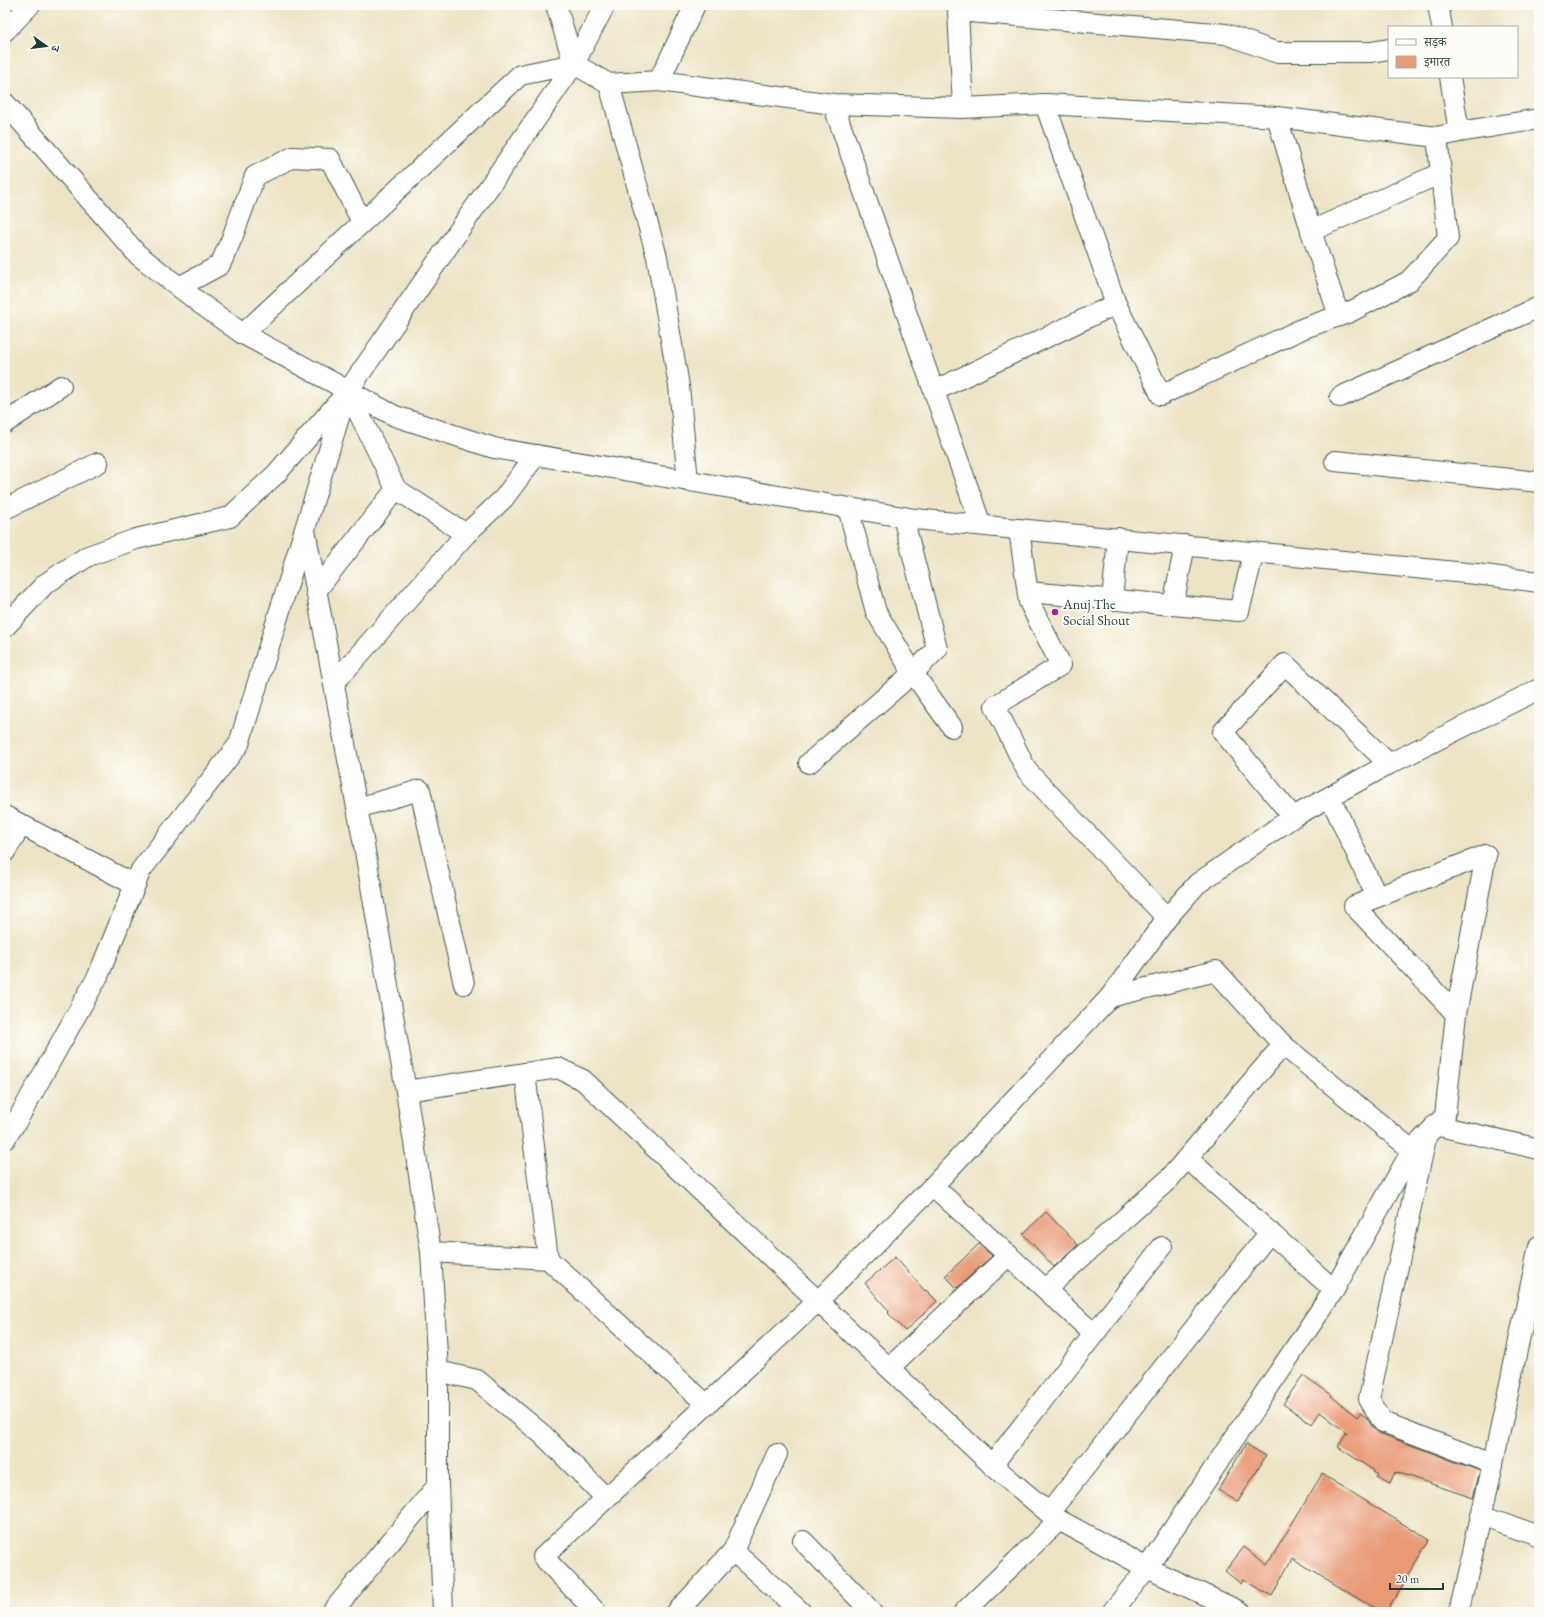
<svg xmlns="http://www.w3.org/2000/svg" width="1544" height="1617" font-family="'EB Garamond','Noto Serif Devanagari',serif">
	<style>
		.building { fill: #e99a75 }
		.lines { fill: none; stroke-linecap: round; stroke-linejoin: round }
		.minor-casing { stroke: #3e564a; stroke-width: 22 }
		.minor { stroke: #fff; stroke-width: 20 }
		.poi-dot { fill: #b5179e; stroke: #fdfcf7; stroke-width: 1.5 }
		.labels { text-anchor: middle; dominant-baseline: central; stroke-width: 4; stroke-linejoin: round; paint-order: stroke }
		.poi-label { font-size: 14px; fill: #1f3d34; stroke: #fdfcf7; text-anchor: start }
	</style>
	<rect width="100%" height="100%" fill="#fdfcf7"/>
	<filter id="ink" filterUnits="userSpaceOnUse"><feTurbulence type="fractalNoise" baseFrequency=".025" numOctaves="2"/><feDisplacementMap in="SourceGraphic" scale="8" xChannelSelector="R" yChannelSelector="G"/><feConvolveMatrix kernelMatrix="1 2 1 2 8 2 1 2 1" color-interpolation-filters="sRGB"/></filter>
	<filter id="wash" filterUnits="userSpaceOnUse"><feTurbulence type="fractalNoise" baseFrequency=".012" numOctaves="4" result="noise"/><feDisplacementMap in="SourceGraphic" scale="16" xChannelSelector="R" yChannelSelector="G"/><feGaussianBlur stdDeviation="0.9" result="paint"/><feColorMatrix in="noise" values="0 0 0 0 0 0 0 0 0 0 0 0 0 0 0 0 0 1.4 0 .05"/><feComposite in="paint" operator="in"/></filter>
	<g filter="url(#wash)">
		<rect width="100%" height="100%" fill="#ede4c6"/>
		<g id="blocks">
			<!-- building -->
			<g class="building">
				<polygon points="1046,1212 1078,1245 1054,1267 1023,1234"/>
				<polygon points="979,1244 992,1256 957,1288 945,1276"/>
				<polygon points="895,1257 925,1291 926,1290 937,1301 905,1331 888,1313 889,1311 865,1283"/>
				<polygon points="1303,1375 1332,1395 1331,1396 1357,1417 1360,1413 1366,1417 1373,1428 1379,1433 1480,1471 1473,1498 1396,1472 1391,1483 1377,1476 1379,1474 1338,1447 1347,1433 1320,1412 1312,1424 1283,1404"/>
				<polygon points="1246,1444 1266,1456 1238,1502 1218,1490"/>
				<polygon points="1322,1474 1429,1540 1386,1612 1380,1612 1292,1558 1272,1596 1243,1580 1241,1584 1225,1571 1244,1547 1267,1565"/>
			</g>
		</g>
	</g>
	<g filter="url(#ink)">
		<use href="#blocks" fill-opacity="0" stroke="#3e564a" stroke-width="1"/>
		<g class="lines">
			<!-- minor casing -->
			<g class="minor-casing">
				<g id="minor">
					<polyline points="556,5 574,64"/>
					<polyline points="1438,5 1442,27"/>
					<polyline points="5,31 30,5"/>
					<polyline points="1450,77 1459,132"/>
					<polyline points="659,81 695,5"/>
					<polyline points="609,84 657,257 679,386 688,481"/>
					<polyline points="5,103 137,254 201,304 243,334 395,416 494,448 915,519 1476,574 1539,582"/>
					<polyline points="833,104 981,525"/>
					<polyline points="1045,104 1116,304 1161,395 1304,328 1350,312 1409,281 1448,238 1437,137"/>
					<polyline points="963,108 958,11 1226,34 1275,52 1371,52 1389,49"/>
					<polyline points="1277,117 1311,231 1339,316"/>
					<polyline points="1311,231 1441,173"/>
					<polyline points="179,287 220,265 232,238 255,176 293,157 330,159 362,222"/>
					<polyline points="243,334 520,75 574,64 609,84 659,81 833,104 963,108 1045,104 1277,117 1437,137 1459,132 1539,119"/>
					<polyline points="348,391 396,489 466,534"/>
					<polyline points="934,391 1116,304"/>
					<polyline points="1340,397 1539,307"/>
					<polyline points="5,423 61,386"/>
					<polyline points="1335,461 1539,482"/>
					<polyline points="848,508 876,612 913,673 952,727"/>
					<polyline points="5,509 98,463"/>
					<polyline points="1019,529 1029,602 1061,665 995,706 1027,771 1167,918"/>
					<polyline points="305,530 364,845 406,1091 431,1252 438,1371 438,1485 443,1612"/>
					<polyline points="316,591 396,489"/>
					<polyline points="1028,592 1239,611 1254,552"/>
					<polyline points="1112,600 1118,538"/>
					<polyline points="1173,605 1185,545"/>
					<polyline points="5,627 45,584 88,556 136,539 230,517 276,474 348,391 574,64 605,5"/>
					<polyline points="334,683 466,534 504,498 536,455"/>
					<polyline points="809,763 913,673 937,649 903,517"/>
					<polyline points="1330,797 1377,897"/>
					<polyline points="357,808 420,790 464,984"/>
					<polyline points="5,816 135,885"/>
					<polyline points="1293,817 1223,732 1285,664 1389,764"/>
					<polyline points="5,852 21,825"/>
					<polyline points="1110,997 1216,971 1283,1045 1412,1150"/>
					<polyline points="1456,1014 1354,906 1486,855"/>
					<polyline points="525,1073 548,1259"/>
					<polyline points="406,1091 558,1068 583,1080 992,1465 1049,1513 1059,1520 1147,1568 1241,1612"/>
					<polyline points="1435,1125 1539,1149"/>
					<polyline points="1426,1138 1369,1399 1383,1422 1493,1464"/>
					<polyline points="5,1139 18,1119 98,976 141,870 239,744 345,398"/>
					<polyline points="1187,1158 1334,1290"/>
					<polyline points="933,1186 1094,1334"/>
					<polyline points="431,1252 548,1259 707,1405"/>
					<polyline points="1046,1289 1169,1179 1283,1045"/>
					<polyline points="889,1368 1009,1255"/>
					<polyline points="438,1371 477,1380 543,1435 606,1498"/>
					<polyline points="992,1465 1162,1247"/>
					<polyline points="1049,1513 1270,1232"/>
					<polyline points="1481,1515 1539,1536"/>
					<polyline points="803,1541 872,1612"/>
					<polyline points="733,1551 801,1612"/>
					<polyline points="332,1612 438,1485"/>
					<polyline points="596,1612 543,1557 818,1301 933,1186 1110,997 1167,918 1197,884 1293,817 1389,764 1539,689"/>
					<polyline points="677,1612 733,1551 777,1454"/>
					<polyline points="964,1612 1059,1520"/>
					<polyline points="1112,1612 1147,1568 1334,1290 1412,1150 1445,1116 1456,1014 1486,855"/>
					<polyline points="1459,1612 1493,1464 1539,1246"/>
				</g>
			</g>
			<!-- minor -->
			<use href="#minor" class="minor"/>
		</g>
	</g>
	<!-- markers -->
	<circle class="poi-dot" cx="1055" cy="612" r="4"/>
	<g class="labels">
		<!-- poi labels -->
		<g class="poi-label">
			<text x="1063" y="604">Anuj The<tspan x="1063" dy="16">Social Shout</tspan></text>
		</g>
	</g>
	<!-- margin -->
	<rect width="1544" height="1617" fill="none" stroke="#fdfcf7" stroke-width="20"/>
	<!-- legend -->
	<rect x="1388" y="26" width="130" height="52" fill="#fdfcf7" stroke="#a4b0a9"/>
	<rect x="1396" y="39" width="20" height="6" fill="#ffffff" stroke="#a4b0a9"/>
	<text x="1424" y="46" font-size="12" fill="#1f3d34">सड़क</text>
	<rect x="1396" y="56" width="20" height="12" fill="#e99a75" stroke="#a4b0a9"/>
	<text x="1424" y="66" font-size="12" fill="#1f3d34">इमारत</text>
	<!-- north arrow -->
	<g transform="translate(46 46) rotate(104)" stroke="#fdfcf7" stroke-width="3" paint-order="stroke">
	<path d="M0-3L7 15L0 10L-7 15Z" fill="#1f3d34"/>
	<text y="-6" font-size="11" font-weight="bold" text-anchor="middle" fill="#1f3d34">उ</text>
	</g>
	<!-- scale -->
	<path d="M1390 1583v6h53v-6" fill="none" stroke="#1f3d34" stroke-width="2"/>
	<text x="1396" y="1583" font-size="12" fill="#1f3d34" stroke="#fdfcf7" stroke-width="3" paint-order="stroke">20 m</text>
</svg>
